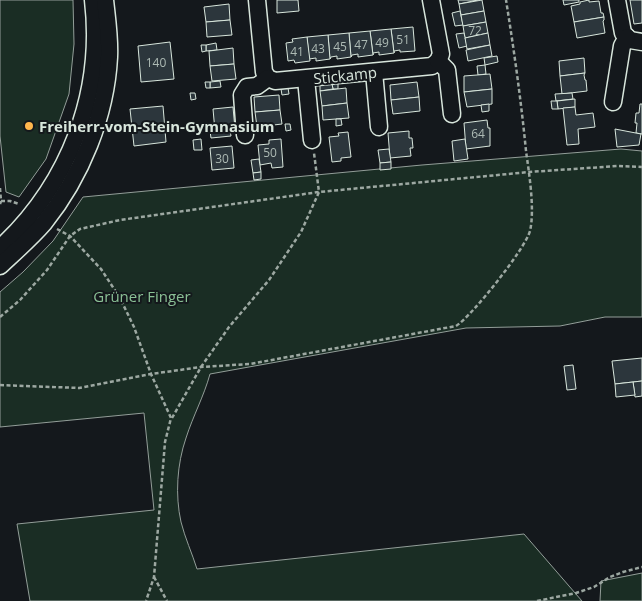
<svg xmlns="http://www.w3.org/2000/svg" width="642" height="601" font-family="'Open Sans',sans-serif">
	<style>
		.green { fill: #1a2d24; stroke: #939e99 }
		.building { fill: #2c363c; stroke: #d8e6dc }
		.lines { fill: none; stroke-linecap: round; stroke-linejoin: round }
		.minor-casing { stroke: #d8e6dc; stroke-width: 19 }
		.path { stroke: #9da8a2; stroke-width: 2.5; stroke-dasharray: 4 2.5; stroke-linecap: butt }
		.minor { stroke: #14181c; stroke-width: 16 }
		.poi-dot { fill: #ffb74d; stroke: #14181c; stroke-width: 2 }
		.labels { text-anchor: middle; dominant-baseline: central; stroke-width: 4; stroke-linejoin: round; paint-order: stroke }
		.number-label { font-size: 12px; fill: #adbab4 }
		.street-label { font-size: 15px; fill: #d8e6dc; stroke: #14181c }
		.poi-label { font-size: 15px; font-weight: bold; fill: #d8e6dc; stroke: #14181c; text-anchor: start }
		.park-label { font-size: 15px; fill: #8ac095; stroke: #14181c }
	</style>
	<rect width="100%" height="100%" fill="#14181c"/>
	<!-- green -->
	<g class="green">
		<polygon points="0,0 73,0 74,44 69,94 46,159 19,197 6,192 0,136"/>
		<path d="M 621,149 L 642,151 L 642,317 L 605,317 L 560,326 L 466,328 L 210,374 C 204,396 193,416 186,438 C 177,464 175,495 181,522 C 185,538 192,553 197,569 L 524,534 L 582,601 L 30,601 L 17,524 L 154,510 L 144,413 L 0,427 L 0,292 L 23,272 L 53,241 L 83,197 L 422,165 Z"/>
		<polygon points="642,573 642,601 600,601 601,581"/>
	</g>
	<!-- building -->
	<g class="building">
		<polygon points="277,0 298,0 299,11 277,13"/>
		<polygon points="458,0 478,0 459,4"/>
		<polygon points="482,0 484,11 461,15 459,4"/>
		<polygon points="563,0 579,0 579,2 564,5"/>
		<polygon points="589,0 589,2 599,1 601,13 603,13 604,17 574,22 571,6 580,4 580,2"/>
		<polygon points="630,0 642,0 642,23 634,24"/>
		<polygon points="229,4 230,20 206,22 204,7"/>
		<polygon points="460,11 463,25 455,26 452,13"/>
		<polygon points="484,11 486,22 463,26 461,15"/>
		<polygon points="604,17 604,20 603,21 605,33 577,38 574,22"/>
		<polygon points="230,20 232,35 207,37 206,22"/>
		<polygon points="486,22 488,33 465,38 463,26"/>
		<polygon points="413,27 415,51 400,52 400,50 394,51 394,53 391,29"/>
		<polygon points="391,29 394,53 379,55 379,52 373,53 373,55 370,31"/>
		<polygon points="370,31 373,55 358,57 358,54 352,55 351,57 349,33"/>
		<polygon points="349,33 351,57 337,59 337,56 331,57 330,59 328,35"/>
		<polygon points="464,33 467,46 459,48 456,34"/>
		<polygon points="488,33 490,45 467,49 465,38"/>
		<polygon points="328,35 330,59 316,61 316,58 309,59 307,37"/>
		<polygon points="307,37 310,61 295,63 294,60 288,61 286,43 293,42 292,39"/>
		<polygon points="170,42 174,79 141,82 138,46"/>
		<polygon points="216,43 217,50 206,51 206,45"/>
		<polygon points="201,45 206,45 206,51 202,52"/>
		<polygon points="490,45 492,56 468,61 466,50"/>
		<polygon points="233,48 234,64 210,66 209,51"/>
		<polygon points="497,56 498,62 485,65 484,58"/>
		<polygon points="584,58 585,73 560,76 559,61"/>
		<polygon points="234,64 236,79 212,81 210,66"/>
		<polygon points="485,65 486,74 478,75 477,66"/>
		<polygon points="585,73 584,75 585,80 586,80 587,91 562,94 560,76"/>
		<polygon points="490,74 492,89 464,92 464,76"/>
		<polygon points="220,81 221,87 210,88 210,82"/>
		<polygon points="205,82 210,82 210,88 206,88"/>
		<polygon points="417,82 419,97 391,100 390,85"/>
		<polygon points="338,83 338,89 333,89 332,84"/>
		<polygon points="332,84 333,89 320,91 320,85"/>
		<polygon points="288,88 289,94 282,95 281,89"/>
		<polygon points="346,88 347,103 322,106 320,91"/>
		<polygon points="492,89 492,104 467,107 464,92"/>
		<polygon points="190,93 195,93 196,99 191,100"/>
		<polygon points="572,93 573,99 556,101 555,94"/>
		<polygon points="279,95 280,110 255,112 254,97"/>
		<polygon points="419,97 420,111 393,114 391,100"/>
		<polygon points="575,99 575,107 558,109 557,101"/>
		<polygon points="551,101 557,101 558,109 552,109"/>
		<polygon points="347,103 349,118 323,120 322,106"/>
		<polygon points="489,104 489,111 482,112 481,105"/>
		<polygon points="640,104 642,104 642,134 636,133 637,123 635,123 636,113 639,113"/>
		<polygon points="163,106 166,142 134,146 130,109"/>
		<polygon points="233,107 235,129 215,131 213,109"/>
		<polygon points="575,107 576,115 593,113 595,127 578,129 579,144 567,145 563,108"/>
		<polygon points="280,110 282,124 257,127 255,112"/>
		<polygon points="336,119 341,119 342,125 336,126"/>
		<polygon points="487,120 488,128 490,128 490,146 466,149 464,123"/>
		<polygon points="285,124 290,124 291,130 286,131"/>
		<polygon points="615,129 641,134 639,145 617,147"/>
		<polygon points="230,130 231,136 211,138 210,131"/>
		<polygon points="409,131 409,138 412,138 413,148 410,148 411,156 390,158 388,133"/>
		<polygon points="348,132 351,157 341,158 341,161 332,162 329,137 339,136 338,133"/>
		<polygon points="201,139 202,150 194,150 193,140"/>
		<polygon points="281,139 283,167 272,168 271,163 260,165 258,145 269,144 269,140"/>
		<polygon points="465,139 468,159 454,161 452,141"/>
		<polygon points="232,146 234,168 212,170 210,148"/>
		<polygon points="389,149 391,162 380,163 378,150"/>
		<polygon points="259,159 261,172 253,173 251,160"/>
		<polygon points="391,162 391,169 380,170 380,163"/>
		<polygon points="261,172 261,179 254,180 253,173"/>
		<polygon points="642,358 642,381 615,384 612,361"/>
		<polygon points="573,365 576,389 567,390 564,366"/>
		<polygon points="642,381 642,396 635,397 633,382"/>
		<polygon points="633,382 635,395 616,397 615,384"/>
	</g>
	<g class="lines">
		<!-- minor casing -->
		<g class="minor-casing">
			<g id="minor">
				<polyline points="257,0 264,72 268,78 275,81 432,66 438,61 441,54 431,0"/>
				<polyline points="617,0 623,33 630,40 642,42"/>
				<polyline points="438,61 447,70 452,114"/>
				<polyline points="374,72 379,127"/>
				<polyline points="306,79 312,140"/>
				<polyline points="613,102 622,46 627,37"/>
				<polyline points="245,135 242,95 247,87 257,86 268,78"/>
				<path d="M 0,248 C 69,184 104,94 93,0"/>
				<path d="M 0,266 C 15,252 31,238 44,223 C 81,177 106,116 109,57 C 110,38 107,19 105,0"/>
			</g>
		</g>
		<!-- path -->
		<g class="path">
			<polyline points="0,188 1,201 0,204"/>
			<polyline points="1,201 10,201 19,204"/>
			<polyline points="57,229 70,236 101,269 120,298 134,327 151,374 171,418 165,442 154,577 146,601"/>
			<polyline points="0,317 20,300 47,270 70,236 80,229 120,220 319,192 529,172 618,166 642,167"/>
			<path d="M 0,385 L 79,388 L 151,374 L 201,367 L 250,364 L 456,326 C 472,316 525,249 530,231 C 535,209 529,173 526,151 C 521,100 514,50 506,0"/>
			<polyline points="172,418 201,367 229,327 269,280 301,232 319,192 314,153"/>
			<polyline points="154,577 167,601"/>
			<polyline points="537,601 576,593 594,587 610,577 623,572 642,567"/>
		</g>
		<!-- minor -->
		<use href="#minor" class="minor"/>
	</g>
	<!-- markers -->
	<circle class="poi-dot" cx="29" cy="126" r="5"/>
	<g class="labels">
		<!-- number labels -->
		<g class="number-label">
			<text x="475" y="30">72</text>
			<text x="403" y="39">51</text>
			<text x="382" y="42">49</text>
			<text x="361" y="44">47</text>
			<text x="340" y="46">45</text>
			<text x="318" y="48">43</text>
			<text x="297" y="51">41</text>
			<text x="156" y="62">140</text>
			<text x="478" y="133">64</text>
			<text x="270" y="152">50</text>
			<text x="222" y="158">30</text>
		</g>
		<!-- street labels -->
		<g class="street-label">
			<text transform="translate(345 75) rotate(-6)">Stickamp</text>
		</g>
		<!-- poi labels -->
		<g class="poi-label">
			<text x="39" y="126">Freiherr-vom-Stein-Gymnasium</text>
		</g>
		<!-- park labels -->
		<g class="park-label">
			<text x="142" y="296">Grüner Finger</text>
		</g>
	</g>
</svg>
